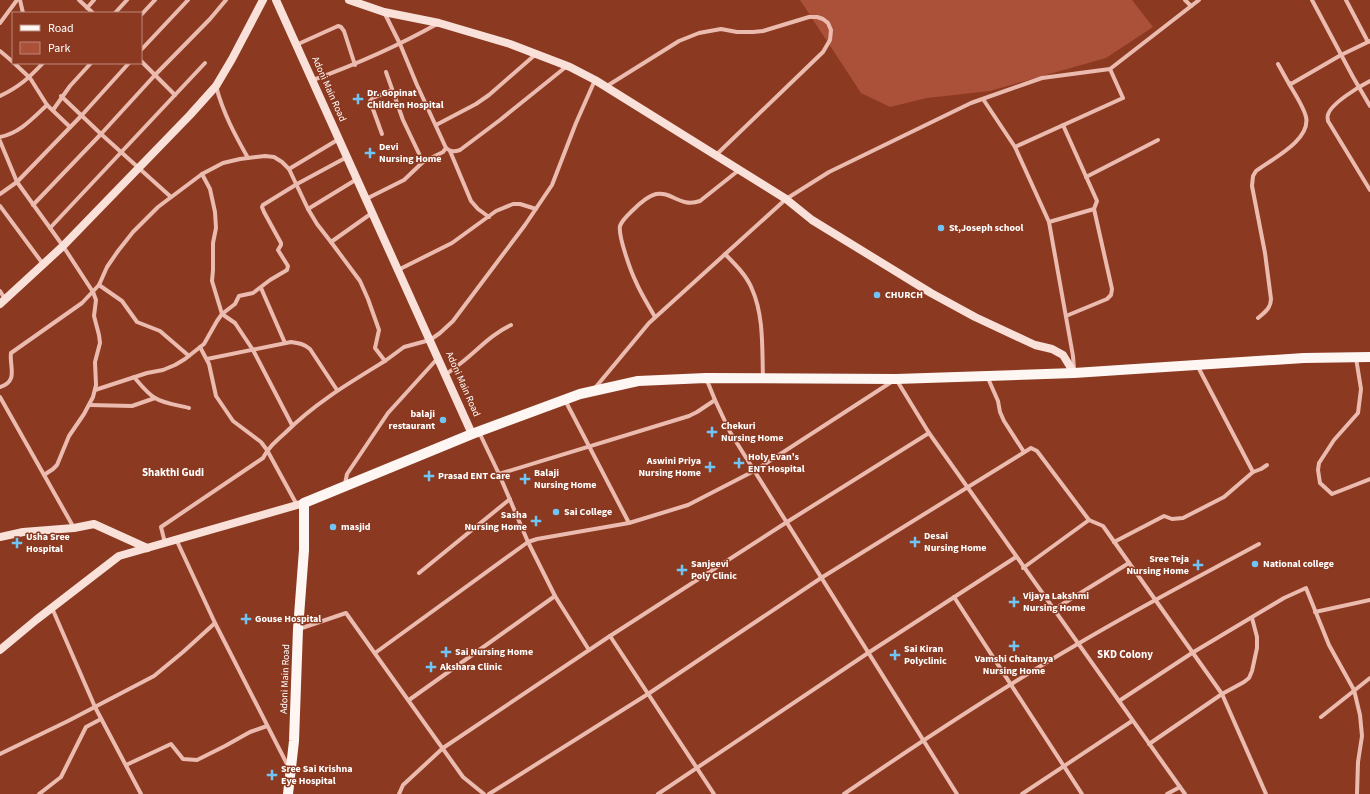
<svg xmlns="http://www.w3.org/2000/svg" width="1370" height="794" font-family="'Source Sans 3',sans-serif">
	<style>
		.green { fill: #ab5039 }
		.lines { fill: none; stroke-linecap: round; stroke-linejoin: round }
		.street { stroke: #ebbbaf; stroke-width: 4 }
		.secondary { stroke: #f9e1da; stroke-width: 8 }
		.primary { stroke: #fef6f3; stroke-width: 10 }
		.poi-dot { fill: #70c5f7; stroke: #8b3921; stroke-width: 1.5 }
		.labels { text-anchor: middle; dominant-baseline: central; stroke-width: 3; stroke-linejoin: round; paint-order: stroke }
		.street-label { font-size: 10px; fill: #fff; stroke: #8b3921 }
		.poi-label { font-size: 10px; font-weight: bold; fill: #fff; stroke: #8b3921; text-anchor: start }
		.neighbourhood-label { font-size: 11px; font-weight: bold; fill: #fff; stroke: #8b3921 }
	</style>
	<rect width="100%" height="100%" fill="#8b3921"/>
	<!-- green -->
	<polygon class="green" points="800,0 1132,0 1153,27 1106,58 990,91 927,98 890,107 861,93"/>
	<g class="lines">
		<!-- street -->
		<g class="street">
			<polyline points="20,0 23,13"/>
			<polyline points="79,0 93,13"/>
			<polyline points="1185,0 1191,6"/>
			<polyline points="1312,0 1353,77 1370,106"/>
			<polyline points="1346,0 1368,42"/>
			<polyline points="87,8 94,0"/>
			<polyline points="115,13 127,0"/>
			<polyline points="141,15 155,0"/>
			<polyline points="0,23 17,0"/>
			<polyline points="296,45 338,26 341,27 344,31 355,65"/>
			<polyline points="141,50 188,0"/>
			<polyline points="0,51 13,62"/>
			<polyline points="141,61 175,95"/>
			<polyline points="14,63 30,78 47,105 70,127"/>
			<polyline points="1278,64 1288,82 1291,84 1341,55 1370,41"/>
			<polyline points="386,72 403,120 423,162"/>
			<path d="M 313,80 C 357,64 396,47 437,24"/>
			<path d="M 1370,81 C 1360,86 1330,104 1328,115 C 1327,116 1328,120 1328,121 L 1370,190"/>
			<path d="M 216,86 C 223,113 235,135 248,158"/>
			<polyline points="607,86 679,41 699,33 721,29 737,32 753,32 763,31 809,17 817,17 823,19 828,23 831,30 830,40 823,52 716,155"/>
			<path d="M 0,96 C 19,87 29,78 43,63"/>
			<polyline points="61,96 101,134 171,197"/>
			<polyline points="983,99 1015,147 1123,98 1110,69"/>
			<polyline points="53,110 70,86 91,63"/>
			<polyline points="436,125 476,104 489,95 536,54"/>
			<polyline points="1063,125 1097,201 1094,209 1049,222 1073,356 1074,370"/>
			<polyline points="382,134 370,101 373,98 392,90"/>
			<path d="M 0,137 C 20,133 33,118 47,105"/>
			<polyline points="0,141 17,182 63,246 93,292 96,300 94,316 99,335 100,343 95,362 96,385 93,397 84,414 69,436 57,465 53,469 44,475"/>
			<polyline points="1015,147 1049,222"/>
			<path d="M 446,148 C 451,152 454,152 460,150 L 500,120 L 567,66"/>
			<polyline points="450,151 471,201 478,209 489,217"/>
			<polyline points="289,169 339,139"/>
			<polyline points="202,174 210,189 215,212 216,228 213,243 213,270 212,281 222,314 235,323 253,350 292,425"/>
			<polyline points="1086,177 1158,140"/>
			<polyline points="0,194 17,182 82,115 129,63"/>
			<polyline points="366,199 404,180 423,162 443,152 446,148 417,85 400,44 384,12"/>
			<polyline points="33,205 101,134 155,75 210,19 226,0"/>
			<polyline points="0,206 43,264"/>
			<polyline points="308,209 357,179"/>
			<polyline points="50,228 205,63"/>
			<polyline points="331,242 360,281 368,299 379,330 375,348 385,361 404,347 430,340 440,333 453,321 525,225 552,185 576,123 595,80"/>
			<path d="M 725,254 C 735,264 747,276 752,289 C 764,316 762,349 763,378"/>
			<polyline points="398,270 452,243 496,211 513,204 520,204 536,209"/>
			<polyline points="99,285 122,301 137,322 160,331 189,356"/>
			<polyline points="261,288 285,343"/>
			<polyline points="0,291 5,299"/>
			<polyline points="1066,316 1107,299 1111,295 1112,289 1094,209"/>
			<path d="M 655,317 C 649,306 641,294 636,282 C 631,272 618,236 620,226 C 622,220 629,214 633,210 C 639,204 648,196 656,194 C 672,191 680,208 700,201 L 739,170"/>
			<path d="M 1258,318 C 1265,312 1271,308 1271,299 L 1265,253 L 1252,186 L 1253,176 L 1256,171 C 1272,159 1311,140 1306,117 C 1304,108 1294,92 1289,84"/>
			<polyline points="200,347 209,364 216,396 233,421 261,442 267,450 297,505"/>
			<polyline points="1356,358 1361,389 1358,413 1334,440 1319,463 1318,470 1320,483 1332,494 1370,479"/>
			<path d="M 207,359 L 291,342 C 299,343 304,344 310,349 L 337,390"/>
			<path d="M 446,374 C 451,371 456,367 461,363 C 479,349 490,335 511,325"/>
			<polyline points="987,376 998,401 1000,412 1004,421 1024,452"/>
			<path d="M 134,377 C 140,384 147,393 155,398 C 165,404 178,405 189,408"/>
			<polyline points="706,378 715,400 730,432 957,794"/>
			<path d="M 0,387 C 19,381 9,366 11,353 L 82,303 L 99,285 L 107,267 L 118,251 L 133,232 L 158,207 L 202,174 L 223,163 L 240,159 L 265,156 L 274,157 L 282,162 L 289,169 L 308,209 L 317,224 L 331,242 L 372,213"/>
			<polyline points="595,388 649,323 786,199 829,172 971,103 1042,78 1110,69 1199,0"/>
			<polyline points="95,390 147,373 163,370 175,365 185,359 204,344 217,321 222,314 235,304 239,296 253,293 270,280 287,270 288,266 278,250 281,245 281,243 264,212 262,207 263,205 297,184 347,157"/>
			<polyline points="0,397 74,528"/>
			<polyline points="565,400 629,523"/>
			<polyline points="90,405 132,406 155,398"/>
			<polyline points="479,432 499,474 528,542 537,539 629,523 688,505 754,471 896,379 929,433 1180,787 1167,794"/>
			<polyline points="1253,472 1261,469 1267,465"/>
			<polyline points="499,474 689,416 697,412 715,400"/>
			<polyline points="345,484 347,474 388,413 437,359"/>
			<polyline points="176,539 215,623 289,768"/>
			<polyline points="1114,542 1164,516 1172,519 1183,518 1224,497 1253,472 1197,365"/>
			<path d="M 165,543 L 161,527 L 263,458 C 268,448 276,441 285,433 C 315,403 349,383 385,361"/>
			<polyline points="1023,568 1089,520"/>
			<polyline points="419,573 510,499"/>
			<polyline points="954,597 1082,794"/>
			<polyline points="52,608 95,707 141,794"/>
			<polyline points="1053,610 1129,563"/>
			<polyline points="1315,612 1370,600"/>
			<polyline points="299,629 346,613 463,777 484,794"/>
			<polyline points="375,653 528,542 555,596 589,650"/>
			<polyline points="409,700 555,596"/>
			<polyline points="1119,701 1192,653 1284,598 1306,588 1329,645 1354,690 1360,715 1362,736 1358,762 1357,794"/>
			<polyline points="1321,717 1370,678"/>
			<polyline points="1149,744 1222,694 1244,682 1249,678 1252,671 1257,648 1257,637 1252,618"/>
			<polyline points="0,754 68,721 154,676 183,652 215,623"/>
			<polyline points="126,765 171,744 183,759 197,760 225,746 250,732 267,726"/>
			<polyline points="1180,787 1185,794"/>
			<polyline points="39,794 61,777 86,727 101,719"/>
			<polyline points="399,794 403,785 443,748 610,636"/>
			<polyline points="489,794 648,694 821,578 1031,448 1037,451 1089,520 1103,526 1222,694 1266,794"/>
			<polyline points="658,794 868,653 1016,557"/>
			<polyline points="714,794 610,636 787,522 929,433"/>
			<path d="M 844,794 C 920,742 997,691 1076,645 C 1136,609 1198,577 1259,544"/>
			<polyline points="1022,794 1132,721"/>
		</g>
		<!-- secondary -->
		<g class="secondary">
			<polyline points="276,0 472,434"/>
			<polyline points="349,0 384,12 439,23 510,44 570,67 595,80 786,199 812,220 931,293 975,317 1035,345 1052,349 1063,355 1074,373"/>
			<polyline points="0,304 63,246 190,115 216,86 232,59 263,0"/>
			<polyline points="0,537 23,532 74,528 94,524 147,548"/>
			<polyline points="0,650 36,620 119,556 304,503"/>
		</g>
		<!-- primary -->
		<polyline class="primary" points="288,794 294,741 298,629 304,550 304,503 472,434 580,394 638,381 706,378 896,379 1074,373 1304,358 1370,357"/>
	</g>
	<!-- markers -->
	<g class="poi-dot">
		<path d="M356 93h4v4h4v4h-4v4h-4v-4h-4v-4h4z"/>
		<path d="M368 147h4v4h4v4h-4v4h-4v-4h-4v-4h4z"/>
		<circle cx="941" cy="228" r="4"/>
		<circle cx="877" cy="295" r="4"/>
		<circle cx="443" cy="420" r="4"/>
		<path d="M710 426h4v4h4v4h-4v4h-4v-4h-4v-4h4z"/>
		<path d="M737 457h4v4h4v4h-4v4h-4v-4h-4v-4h4z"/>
		<path d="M708 461h4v4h4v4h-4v4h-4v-4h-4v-4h4z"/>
		<path d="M427 470h4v4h4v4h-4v4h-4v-4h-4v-4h4z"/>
		<path d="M523 473h4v4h4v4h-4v4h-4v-4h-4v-4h4z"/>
		<circle cx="556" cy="512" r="4"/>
		<path d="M534 515h4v4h4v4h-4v4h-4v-4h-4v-4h4z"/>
		<circle cx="333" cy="527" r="4"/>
		<path d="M913 536h4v4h4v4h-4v4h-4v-4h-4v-4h4z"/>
		<path d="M15 537h4v4h4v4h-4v4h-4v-4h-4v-4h4z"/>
		<circle cx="1255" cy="564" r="4"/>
		<path d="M1196 559h4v4h4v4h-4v4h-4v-4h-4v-4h4z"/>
		<path d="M680 564h4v4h4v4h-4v4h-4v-4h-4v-4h4z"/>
		<path d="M1012 596h4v4h4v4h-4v4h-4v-4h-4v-4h4z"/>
		<path d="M244 613h4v4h4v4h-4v4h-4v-4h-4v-4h4z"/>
		<path d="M1012 640h4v4h4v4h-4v4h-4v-4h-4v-4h4z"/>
		<path d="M444 646h4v4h4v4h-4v4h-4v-4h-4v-4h4z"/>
		<path d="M893 649h4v4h4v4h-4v4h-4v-4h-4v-4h4z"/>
		<path d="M429 661h4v4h4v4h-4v4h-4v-4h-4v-4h4z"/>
		<path d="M270 769h4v4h4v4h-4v4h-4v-4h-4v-4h4z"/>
	</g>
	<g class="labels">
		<!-- street labels -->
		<g class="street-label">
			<text transform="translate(329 89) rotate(66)">Adoni Main Road</text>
			<text transform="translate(463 384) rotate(66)">Adoni Main Road</text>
			<text transform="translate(285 679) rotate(-88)">Adoni Main Road</text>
		</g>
		<!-- poi labels -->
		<g class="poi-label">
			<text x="367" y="93">Dr. Gopinat<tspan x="367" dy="12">Children Hospital</tspan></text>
			<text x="379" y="147">Devi<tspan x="379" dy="12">Nursing Home</tspan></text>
			<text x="949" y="228">St,Joseph school</text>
			<text x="885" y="295">CHURCH</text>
			<text x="435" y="414" text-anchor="end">balaji<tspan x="435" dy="12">restaurant</tspan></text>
			<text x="721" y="426">Chekuri<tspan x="721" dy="12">Nursing Home</tspan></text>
			<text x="748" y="457">Holy Evan's<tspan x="748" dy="12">ENT Hospital</tspan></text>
			<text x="701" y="461" text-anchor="end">Aswini Priya<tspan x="701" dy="12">Nursing Home</tspan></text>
			<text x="534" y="473">Balaji<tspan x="534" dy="12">Nursing Home</tspan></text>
			<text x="438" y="476">Prasad ENT Care</text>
			<text x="564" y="512">Sai College</text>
			<text x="527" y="515" text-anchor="end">Sasha<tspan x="527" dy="12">Nursing Home</tspan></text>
			<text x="341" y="527">masjid</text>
			<text x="924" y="536">Desai<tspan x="924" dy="12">Nursing Home</tspan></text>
			<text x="26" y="537">Usha Sree<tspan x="26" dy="12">Hospital</tspan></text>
			<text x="1189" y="559" text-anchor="end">Sree Teja<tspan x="1189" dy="12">Nursing Home</tspan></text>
			<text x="691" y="564">Sanjeevi<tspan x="691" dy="12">Poly Clinic</tspan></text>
			<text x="1263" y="564">National college</text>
			<text x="1023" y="596">Vijaya Lakshmi<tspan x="1023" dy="12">Nursing Home</tspan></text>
			<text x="255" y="619">Gouse Hospital</text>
			<text x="904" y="649">Sai Kiran<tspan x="904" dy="12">Polyclinic</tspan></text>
			<text x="455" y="652">Sai Nursing Home</text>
			<text x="1014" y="659" text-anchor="middle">Vamshi Chaitanya<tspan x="1014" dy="12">Nursing Home</tspan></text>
			<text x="440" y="667">Akshara Clinic</text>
			<text x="281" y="769">Sree Sai Krishna<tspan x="281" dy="12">Eye Hospital</tspan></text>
		</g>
		<!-- neighbourhood labels -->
		<g class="neighbourhood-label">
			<text x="173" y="472">Shakthi Gudi</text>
			<text x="1125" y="654">SKD Colony</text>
		</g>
	</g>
	<!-- legend -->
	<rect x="12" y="12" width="130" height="52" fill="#8b3921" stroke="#b9887a"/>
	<rect x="20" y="25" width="20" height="6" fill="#fef6f3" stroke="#b9887a"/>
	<text x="48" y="32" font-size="12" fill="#ffffff">Road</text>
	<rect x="20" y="42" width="20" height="12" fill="#ab5039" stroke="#b9887a"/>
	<text x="48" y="52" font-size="12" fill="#ffffff">Park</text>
</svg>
